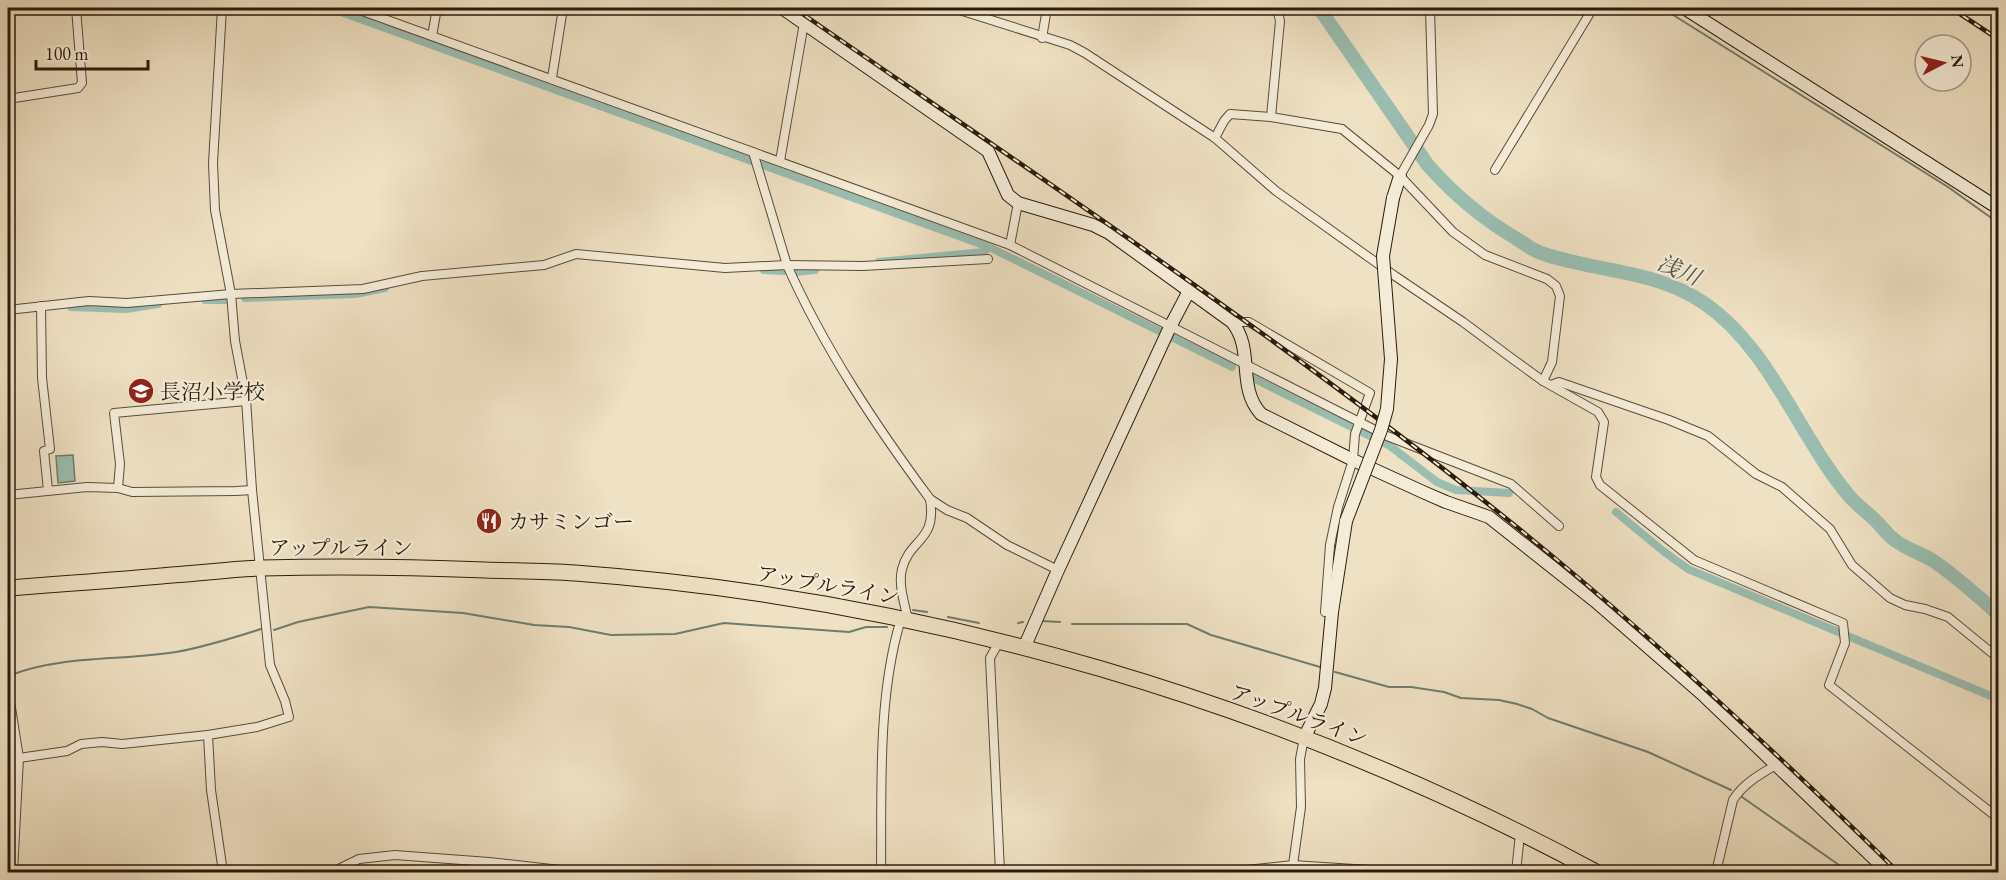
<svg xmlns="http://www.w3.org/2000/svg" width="2006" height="880" font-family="'EB Garamond','Noto Serif JP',serif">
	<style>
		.water { fill: #9abeb1; stroke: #6d7d6f; stroke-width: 1.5 }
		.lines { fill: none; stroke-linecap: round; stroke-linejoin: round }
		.stream { stroke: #6d7d6f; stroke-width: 2 }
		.canal { stroke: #9abeb1; stroke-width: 8 }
		.river { stroke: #9abeb1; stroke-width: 14 }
		.street-casing { stroke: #5b4c3a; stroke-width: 10 }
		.secondary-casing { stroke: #2a1b0c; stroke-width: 14 }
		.highway-casing { stroke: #2a1b0c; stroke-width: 17 }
		.street { stroke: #f5ecd8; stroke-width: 8 }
		.secondary { stroke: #f5ecd8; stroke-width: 12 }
		.highway { stroke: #efe1c3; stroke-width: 15 }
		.rail-casing { stroke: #2a1b0c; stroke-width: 4.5 }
		.rail { stroke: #f5ecd8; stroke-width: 2; stroke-dasharray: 7; stroke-linecap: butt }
		.secondary-bridge-casing { stroke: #2a1b0c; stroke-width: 14; stroke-linecap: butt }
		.secondary-bridge { stroke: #f5ecd8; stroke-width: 12 }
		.labels { text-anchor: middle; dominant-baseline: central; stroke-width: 4.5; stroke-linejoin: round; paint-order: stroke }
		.poi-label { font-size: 21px; fill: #2a1b0c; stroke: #f5ecd8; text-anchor: start }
		.street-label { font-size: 21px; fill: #2a1b0c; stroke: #f5ecd8 }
		.water-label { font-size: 22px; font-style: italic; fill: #515446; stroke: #f5ecd8 }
	</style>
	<rect width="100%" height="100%" fill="#efe1c3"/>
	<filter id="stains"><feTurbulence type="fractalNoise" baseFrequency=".00333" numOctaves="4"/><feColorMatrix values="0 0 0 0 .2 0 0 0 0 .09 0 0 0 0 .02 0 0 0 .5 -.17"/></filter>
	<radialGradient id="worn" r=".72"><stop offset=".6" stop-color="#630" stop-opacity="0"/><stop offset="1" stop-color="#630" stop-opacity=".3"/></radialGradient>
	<!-- water -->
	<polygon class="water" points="73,455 75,481 58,483 56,456"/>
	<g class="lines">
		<!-- stream -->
		<g class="stream">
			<polyline points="1662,8 1948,187 1990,217 1998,225"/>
			<polyline points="913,610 927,612"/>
			<polyline points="948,617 979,623"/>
			<polyline points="1041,621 1060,622"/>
			<polyline points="1018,623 1023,622"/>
			<polyline points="1072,624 1187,624 1211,635 1320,667"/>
			<polyline points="274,630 298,622 369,607 463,613 534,625 569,627 611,635 675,634 724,623 849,632 866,627 887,627"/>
			<polyline points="1335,672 1389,687 1411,687 1444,692 1461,698 1499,700 1517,704 1532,709 1548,718 1648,752 1731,790"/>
			<path d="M 11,675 C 63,655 121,661 176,652 C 204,647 233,638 261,629"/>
			<polyline points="1742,797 1849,872"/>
		</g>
		<!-- canal -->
		<g class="canal">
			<polyline points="330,8 989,247 1232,367"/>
			<polyline points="879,262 984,252 989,247"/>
			<polyline points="764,270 784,271"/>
			<polyline points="795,272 815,270"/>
			<polyline points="245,298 355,294 385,288"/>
			<polyline points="205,300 226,300"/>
			<polyline points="71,307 126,309 158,304"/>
			<polyline points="1253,378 1390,446 1437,482 1456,490 1509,493"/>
			<polyline points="1616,512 1663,551 1688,569 1998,699"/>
		</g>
		<!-- river -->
		<path class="river" d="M 1319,8 L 1427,164 C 1454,195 1483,219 1517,239 C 1525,244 1532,250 1541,253 C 1595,272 1654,269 1704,303 C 1772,350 1798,436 1850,497 C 1858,506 1868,513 1877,522 C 1883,528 1888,536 1896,541 C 1908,550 1923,554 1935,562 C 1958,578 1978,596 1998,614"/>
		<!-- street casing -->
		<g class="street-casing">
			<g id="street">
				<polyline points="354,8 1010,245 1387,436 1511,484 1559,526"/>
				<polyline points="953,8 1070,45 1085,53 1215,138 1276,191 1395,276 1463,322 1514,360 1543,381 1598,412 1604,422 1596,477 1600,485 1694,560 1843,623 1845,643 1829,685 1998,818"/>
				<polyline points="432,36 437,8"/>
				<polyline points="1042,38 1047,8"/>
				<polyline points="552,78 563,8"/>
				<polyline points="8,99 78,88 82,83 76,8"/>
				<polyline points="1271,117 1280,21 1277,8"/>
				<polyline points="1215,138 1224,121 1230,114 1271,117 1342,129 1400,176 1453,232 1485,255 1547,279 1556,286 1560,296 1552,362 1543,381"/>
				<path d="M 753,152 L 787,265 C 824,348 876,426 930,499 C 937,542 910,538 902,569 C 898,585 905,605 908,620"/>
				<polyline points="780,161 804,23"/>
				<polyline points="1495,170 1593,8"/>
				<polyline points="1400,176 1429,125 1433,114 1430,8"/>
				<polyline points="1010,245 1018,203"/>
				<polyline points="41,306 42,378 50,449 44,451 48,490"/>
				<polyline points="8,310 89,301 127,303 231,294 363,289 422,276 544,265 576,254 725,268 787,265 863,266 988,259"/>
				<polyline points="1232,322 1249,322 1370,393 1355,434 1353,460 1338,507 1330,545 1325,612 1332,612"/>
				<polyline points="1551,385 1559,382 1669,420 1708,436 1756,474 1782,487 1830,529 1852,565 1890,598 1905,605 1925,609 1948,617 1998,658"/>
				<polyline points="118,488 132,492 236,491 252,490"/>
				<polyline points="8,495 87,487 118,488 120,464 114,413 246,401"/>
				<polyline points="930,499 947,510 967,518 1007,545 1058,570"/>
				<polyline points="999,642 990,658 1000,872"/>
				<polyline points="8,689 19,758 13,872"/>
				<polyline points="208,735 211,790 223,872"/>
				<polyline points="19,758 67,751 81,744 102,742 122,744 208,735 257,727 289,717 285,701 270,665 252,490 246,399 235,341 231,294 215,210 213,163 222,8"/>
				<polyline points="1293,865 1301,807 1300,759 1304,738"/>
				<polyline points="332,872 359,859 395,855 489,862 578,872"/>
				<path d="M 881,872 C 882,791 877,697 901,619"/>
				<polyline points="1226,872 1293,865 1400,872"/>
				<polyline points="1516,872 1520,834"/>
				<path d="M 1716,872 L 1733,800 C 1744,783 1759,775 1776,765"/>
			</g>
		</g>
		<!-- secondary casing -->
		<g class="secondary-casing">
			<g id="secondary">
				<path d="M 782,8 L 988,151 L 1008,195 L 1018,203 L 1093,225 L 1109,233 L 1232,322 C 1255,350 1236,386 1261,414 L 1353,460 L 1423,492 L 1446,502 L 1489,517 L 1595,601 L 1702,694 L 1888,872"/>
				<polyline points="1684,8 1998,208"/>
				<polyline points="1393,198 1400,176"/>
				<polyline points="1024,648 1058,570 1170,327 1190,289"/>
				<polyline points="1304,738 1321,704 1325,688 1332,612 1346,521"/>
			</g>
		</g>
		<!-- highway casing -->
		<g class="highway-casing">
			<path id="highway" d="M 8,588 C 62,584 117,580 172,575 C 202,573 232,569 262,568 C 336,566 411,567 485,570 C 515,571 545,571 575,573 C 931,599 1282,703 1596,872"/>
		</g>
		<!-- street -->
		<use href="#street" class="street"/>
		<!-- secondary -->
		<use href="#secondary" class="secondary"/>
		<!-- highway -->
		<use href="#highway" class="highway"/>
		<!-- rail casing -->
		<g class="rail-casing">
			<g id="rail">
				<path d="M 794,8 C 1026,168 1262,325 1483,500 C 1629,615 1766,742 1898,872"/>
				<polyline points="1951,8 1998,39"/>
			</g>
		</g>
		<!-- rail -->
		<use href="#rail" class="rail"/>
		<!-- secondary-bridge casing -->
		<g class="secondary-bridge-casing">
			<polyline id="secondary-bridge" points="1346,521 1381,430 1387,409 1391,359 1383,256 1393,198"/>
		</g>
		<!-- secondary-bridge -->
		<use href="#secondary-bridge" class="secondary-bridge"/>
	</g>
	<!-- icons -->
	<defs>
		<g id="school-disc" transform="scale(1.35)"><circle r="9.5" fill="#8f2418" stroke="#f5ecd8"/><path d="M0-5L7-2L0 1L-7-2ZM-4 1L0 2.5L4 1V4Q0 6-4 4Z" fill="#fff"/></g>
		<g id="restaurant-disc" transform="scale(1.35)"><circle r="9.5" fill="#8f2418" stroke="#f5ecd8"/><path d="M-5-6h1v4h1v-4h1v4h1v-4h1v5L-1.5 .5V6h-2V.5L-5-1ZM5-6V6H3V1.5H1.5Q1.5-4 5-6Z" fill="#fff"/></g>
	</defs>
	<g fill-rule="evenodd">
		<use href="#school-disc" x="141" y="391"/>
		<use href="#restaurant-disc" x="489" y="521"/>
	</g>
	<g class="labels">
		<!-- poi labels -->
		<g class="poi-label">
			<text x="160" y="391">長沼小学校</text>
			<text x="508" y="521">カサミンゴー</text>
		</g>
		<!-- street labels -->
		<g class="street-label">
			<text x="341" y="547">アップルライン</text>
			<text transform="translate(828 585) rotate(10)">アップルライン</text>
			<text transform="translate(1299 715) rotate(20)">アップルライン</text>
		</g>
		<!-- water labels -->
		<g class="water-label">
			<text transform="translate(1679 270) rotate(24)">浅川</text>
		</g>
	</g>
	<!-- margin -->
	<rect width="2006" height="880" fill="none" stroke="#efe1c3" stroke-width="30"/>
	<rect x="9" y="9" width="1988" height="862" fill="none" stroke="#2a1b0c" stroke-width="3"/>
	<rect x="15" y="15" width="1976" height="850" fill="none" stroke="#2a1b0c" stroke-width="1.5"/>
	<!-- north arrow -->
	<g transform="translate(1943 63) rotate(83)"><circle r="28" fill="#f5ecd8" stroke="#a49886" stroke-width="1.5"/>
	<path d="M0-4.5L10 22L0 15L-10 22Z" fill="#8f2418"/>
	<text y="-9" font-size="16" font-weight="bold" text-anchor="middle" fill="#2a1b0c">N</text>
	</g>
	<!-- scale -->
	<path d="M36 60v9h112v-9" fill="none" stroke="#2a1b0c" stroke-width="3"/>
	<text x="45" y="60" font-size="18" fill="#2a1b0c" stroke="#f5ecd8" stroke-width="4.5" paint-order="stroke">100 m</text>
	<rect width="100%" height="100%" filter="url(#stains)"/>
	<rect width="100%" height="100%" fill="url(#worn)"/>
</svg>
